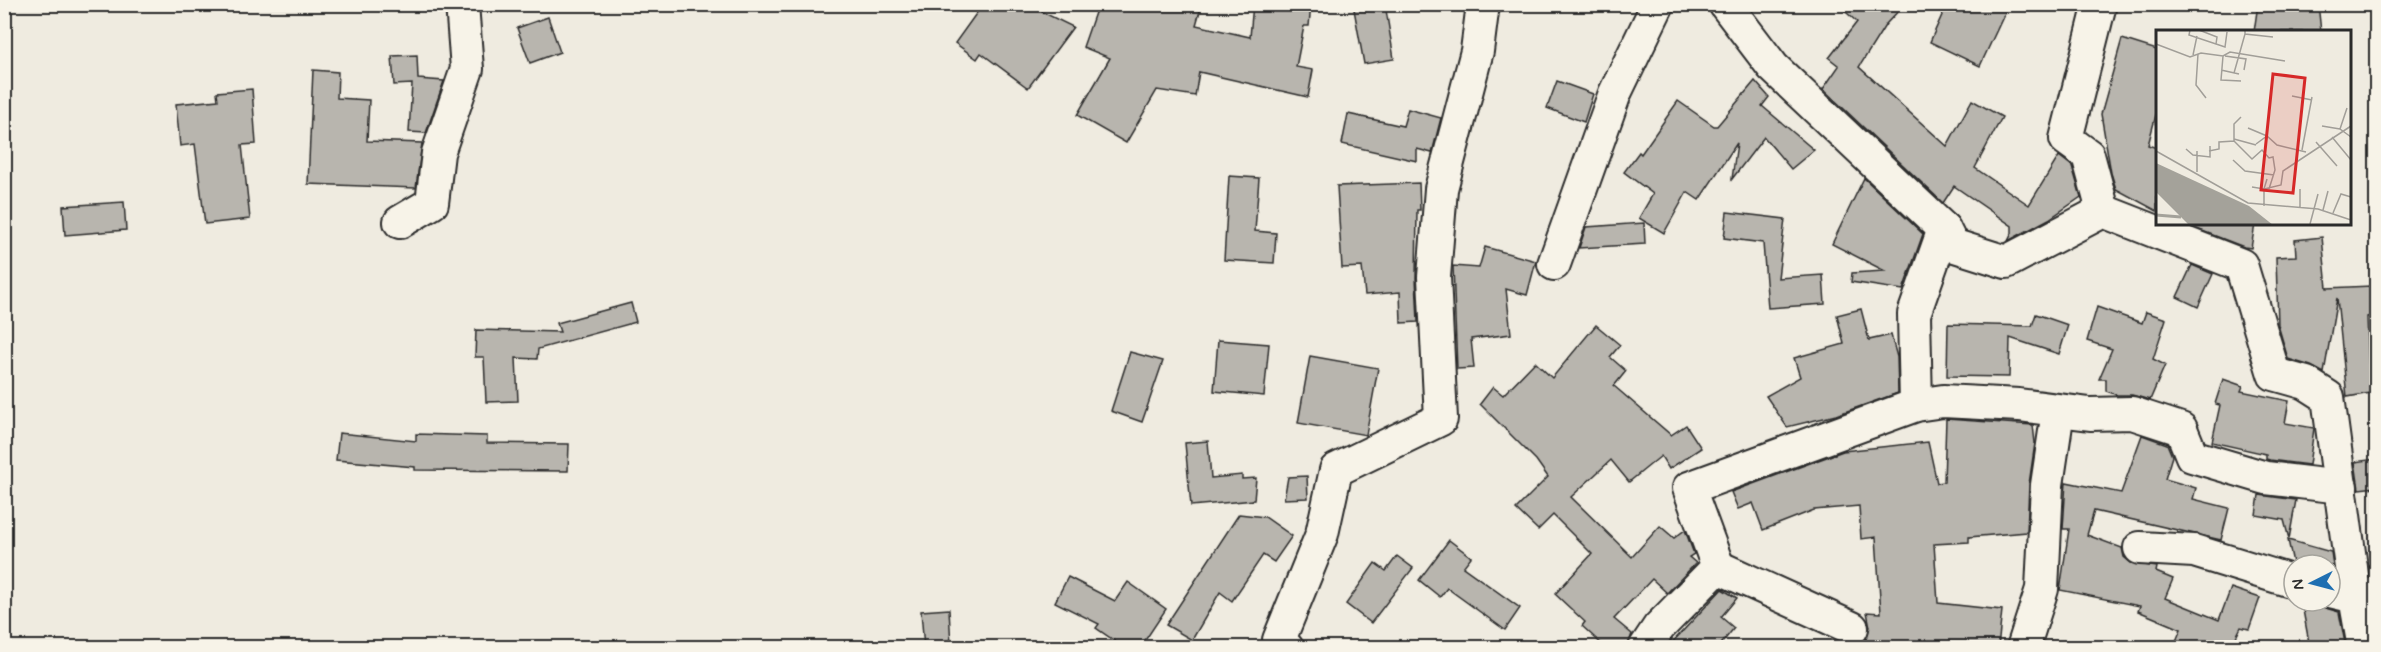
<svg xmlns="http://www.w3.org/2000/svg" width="2381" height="652" font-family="Mynerve,sans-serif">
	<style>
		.building { fill: #b8b5ae; stroke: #2b2b2b; stroke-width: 1.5 }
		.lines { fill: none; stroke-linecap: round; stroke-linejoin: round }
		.street-casing { stroke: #2b2b2b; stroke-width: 36 }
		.street { stroke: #f7f3e8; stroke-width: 32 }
		.inset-river { fill: none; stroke: #a4a29a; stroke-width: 3 }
		.inset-road { fill: none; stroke: #a19e98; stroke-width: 1.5 }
		.view { fill: #d62828; fill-opacity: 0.15; stroke: #d62828; stroke-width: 3 }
		.inset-edge { fill: none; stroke: #2b2b2b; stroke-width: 3 }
	</style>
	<rect width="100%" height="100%" fill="#efebe0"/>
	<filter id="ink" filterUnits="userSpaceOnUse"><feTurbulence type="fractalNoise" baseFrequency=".0167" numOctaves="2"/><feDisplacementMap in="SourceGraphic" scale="12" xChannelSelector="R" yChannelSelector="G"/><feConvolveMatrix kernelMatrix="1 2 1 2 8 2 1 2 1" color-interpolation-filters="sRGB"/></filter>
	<g filter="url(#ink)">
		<!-- building -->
		<g class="building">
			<polygon points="983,4 1046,4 1042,12 1073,27 1028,88 981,53 977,59 955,43"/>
			<polygon points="1098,4 1202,4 1196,25 1250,37 1253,4 1311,4 1309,26 1304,26 1296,67 1313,70 1308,97 1199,72 1195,96 1157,90 1126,143 1077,115 1110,58 1083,47"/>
			<polygon points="1353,4 1385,4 1394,59 1364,64"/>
			<polygon points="1837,4 1905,4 1886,24 1859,67 1947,146 1972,100 2002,117 1975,168 2029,205 2059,156 2072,166 2081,197 2049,219 2008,241 2012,233 2012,226 1954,186 1943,203 1823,89 1839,66 1829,58 1857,22"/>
			<polygon points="1947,4 2009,4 1980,66 1930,42"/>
			<polygon points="2258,4 2318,4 2321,32 2254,32"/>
			<polygon points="548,17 560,52 530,63 517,28"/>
			<polygon points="2122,39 2157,50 2157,111 2148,145 2157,148 2157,211 2116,189 2111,173 2101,114"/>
			<polygon points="417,55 418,79 444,81 426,133 409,132 412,84 394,85 392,56"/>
			<polygon points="313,70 338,72 337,98 369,100 367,141 422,143 416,188 308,184"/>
			<polygon points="1557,81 1593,94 1584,122 1547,108"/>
			<polygon points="1755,81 1769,97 1762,106 1814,150 1791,169 1764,137 1732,179 1737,143 1699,200 1687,192 1664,233 1639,218 1653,194 1624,172 1639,152 1641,154 1678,101 1714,126 1717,126"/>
			<polygon points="252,89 256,144 242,145 250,219 205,224 195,144 180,146 176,104 218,100 217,92"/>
			<polygon points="1408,109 1441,118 1432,153 1417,149 1417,161 1342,144 1348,114 1403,126"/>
			<polygon points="1229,176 1259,178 1255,231 1276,233 1274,263 1224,260"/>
			<polygon points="1864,178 1923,234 1903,290 1851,282 1852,273 1885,271 1832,244"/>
			<polygon points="1419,183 1420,210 1417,210 1416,278 1418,322 1401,323 1400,292 1365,295 1362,267 1342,268 1337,186"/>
			<polygon points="124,202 126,230 65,235 63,206"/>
			<polygon points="1727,212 1785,219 1778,278 1823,275 1825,304 1768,308 1763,243 1724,238"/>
			<polygon points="1644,223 1645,244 1579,248 1586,227"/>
			<polygon points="2184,224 2255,224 2251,248 2244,247"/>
			<polygon points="2322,237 2327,288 2371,286 2373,316 2367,317 2369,372 2376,371 2376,392 2347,397 2337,298 2324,373 2311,366 2288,359 2278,325 2276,257 2296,256 2295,240"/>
			<polygon points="1485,247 1536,261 1527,295 1506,289 1511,334 1471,339 1474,368 1457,369 1453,266 1479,268"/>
			<polygon points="2192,265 2213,274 2198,307 2177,297"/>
			<polygon points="631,303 636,322 538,349 537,359 516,358 518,401 486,402 484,357 475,357 476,330 560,332 557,323"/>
			<polygon points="2097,307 2142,323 2146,312 2166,319 2153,359 2165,365 2150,400 2132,395 2117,395 2106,391 2106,379 2099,379 2112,349 2087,341"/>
			<polygon points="1861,309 1869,340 1891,335 1897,357 1898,393 1836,415 1787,427 1766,396 1800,377 1794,358 1844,344 1837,315"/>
			<polygon points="2036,314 2068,325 2059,354 2010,338 2009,377 1947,376 1948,324 2032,326"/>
			<polygon points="1596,325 1620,345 1610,357 1626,371 1614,386 1671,435 1686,425 1701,448 1669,469 1661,456 1629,482 1611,460 1571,497 1632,557 1660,526 1674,538 1685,530 1694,554 1689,557 1696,563 1667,593 1652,579 1614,619 1632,634 1627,648 1606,648 1582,626 1585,622 1555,594 1592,554 1553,515 1538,530 1516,509 1548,477 1536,460 1480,404 1493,387 1503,395 1535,362 1552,378"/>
			<polygon points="1218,340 1269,344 1264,396 1214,391"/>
			<polygon points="1130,352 1163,361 1142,422 1111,411"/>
			<polygon points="1310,356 1378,368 1366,435 1298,423"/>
			<polygon points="2223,379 2243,386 2241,391 2289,401 2285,423 2314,428 2309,465 2270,460 2266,459 2266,454 2212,442 2220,405 2215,404"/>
			<polygon points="1946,419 2033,425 2035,443 2029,484 2027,532 1969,537 1969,542 1934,544 1938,603 2002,610 1998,648 1863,648 1870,627 1867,612 1881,613 1876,537 1861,539 1859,506 1814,510 1763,530 1753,503 1738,509 1731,492 1843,451 1928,442 1937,483 1944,482"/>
			<polygon points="339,433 416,441 416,434 487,436 487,443 569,444 568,471 415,470 415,467 336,460"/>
			<polygon points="2142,435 2167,444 2172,456 2165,479 2196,488 2193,499 2229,508 2221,540 2094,511 2087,535 2122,548 2124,557 2131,563 2157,567 2156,572 2173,579 2165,598 2219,620 2231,588 2260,598 2249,629 2241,627 2231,647 2192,648 2176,641 2181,629 2138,611 2140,606 2060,590 2069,529 2063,529 2066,482 2121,493"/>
			<polygon points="1208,441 1211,478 1242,475 1242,479 1256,478 1254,500 1191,506 1185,443"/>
			<polygon points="2376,459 2376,487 2359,489 2355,462"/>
			<polygon points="1307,476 1308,498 1284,499 1288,477"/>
			<polygon points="2259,495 2296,500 2289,539 2284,520 2256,515"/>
			<polygon points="1239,514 1265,517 1292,536 1274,562 1263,555 1232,601 1220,592 1192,640 1166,625"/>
			<polygon points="1449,540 1471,557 1463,567 1520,608 1505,630 1447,588 1440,597 1419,580"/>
			<polygon points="2288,540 2331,552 2333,565 2293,563"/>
			<polygon points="1397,556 1413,568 1371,623 1346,604 1375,563 1386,571"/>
			<polygon points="1068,577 1115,601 1128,582 1166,609 1140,648 1125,648 1096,628 1099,624 1055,602"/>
			<polygon points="1722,589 1737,598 1721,617 1734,628 1718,648 1667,648"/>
			<polygon points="2322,607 2339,612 2346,648 2310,648 2303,610"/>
			<polygon points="949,609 951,646 924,648 921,611"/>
		</g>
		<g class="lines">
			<!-- street casing -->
			<g class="street-casing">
				<g id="street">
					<polyline points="1725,4 1773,67 1944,229 1952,245 2006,262 2103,211 2241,265 2274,374 2306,383 2328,397 2355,597 2376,594"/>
					<polyline points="2100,4 2066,139 2088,155 2103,211"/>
					<polyline points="400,222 432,203 438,153 467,69 462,4"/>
					<polyline points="1554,264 1615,93 1658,4"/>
					<polyline points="1916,405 1914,314 1944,229"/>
					<polyline points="2140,548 2194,551 2294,582"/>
					<polyline points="1718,567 1852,628"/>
					<polyline points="2330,591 2355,597 2364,648"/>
					<polyline points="1287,648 1279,640 1322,534 1336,470 1441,419 1434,277 1441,189 1477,51 1483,4"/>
					<polyline points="1645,648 1659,627 1718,567 1689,488 1916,405 1943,401 2019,405 2090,414 2132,413 2181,429 2192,456 2266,478 2341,487"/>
					<polyline points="2023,648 2042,589 2047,485 2058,411"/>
				</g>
			</g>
			<!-- street -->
			<use href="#street" class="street"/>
		</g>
	</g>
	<!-- overview -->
	<g transform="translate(2156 30)">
		<rect width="195" height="195" fill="#efebe0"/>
		<path d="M 0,133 L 93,176 L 117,195 L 33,195 L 0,162 Z" fill="#a4a29a"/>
		<path class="inset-river" d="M 0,185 L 25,187"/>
		<path class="inset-road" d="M 34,0 L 33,5 L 69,17 L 71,2M 43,0 L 61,7 L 60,14M 89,0 L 89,4 L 117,7M 0,14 L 34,27 L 45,23 L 67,26 L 74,22 L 129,31M 42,24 L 40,55 L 50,68M 37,25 L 41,6M 67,26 L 65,50 L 85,51M 69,26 L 90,29 L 88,40M 65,40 L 83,44M 78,43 L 89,4M 136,66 L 156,70M 191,78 L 184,99 L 195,107M 166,96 L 184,99M 92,98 L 111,106M 176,107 L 195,130M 78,109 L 100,115M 78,111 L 96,129 L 106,120 L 113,128 L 117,127 L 119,140 L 113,159M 160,112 L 181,136M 100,114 L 111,106 L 121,115 L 150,122M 30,119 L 37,125 L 54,127 L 54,116M 146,120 L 156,67M 0,121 L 92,173 L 162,179 L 195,190M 53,121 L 63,119 L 63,112 L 78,111 L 78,94 L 85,87M 77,130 L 89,141 L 118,145M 41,142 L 41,121M 96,157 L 108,159 L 111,149M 108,176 L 108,159 L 125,155 L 127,141 L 195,96M 144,178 L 144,159M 167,180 L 172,161M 177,183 L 185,164 L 195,167M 154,194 L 162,164"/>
		<path class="view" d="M 117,44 L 149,48 L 137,163 L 105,160 Z"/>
		<rect width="195" height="195" class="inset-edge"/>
	</g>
	<!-- margin -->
	<rect width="2381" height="652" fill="none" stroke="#f7f3e8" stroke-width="24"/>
	<rect x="12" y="12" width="2357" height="628" fill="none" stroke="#2b2b2b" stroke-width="2" filter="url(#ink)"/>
	<!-- north arrow -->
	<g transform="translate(2312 583) rotate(264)"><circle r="28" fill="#f7f3e8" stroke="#a5a39c" stroke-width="1.5"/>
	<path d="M0-4.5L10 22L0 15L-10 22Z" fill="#1f6fb2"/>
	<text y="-9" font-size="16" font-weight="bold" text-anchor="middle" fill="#2b2b2b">N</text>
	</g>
</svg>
